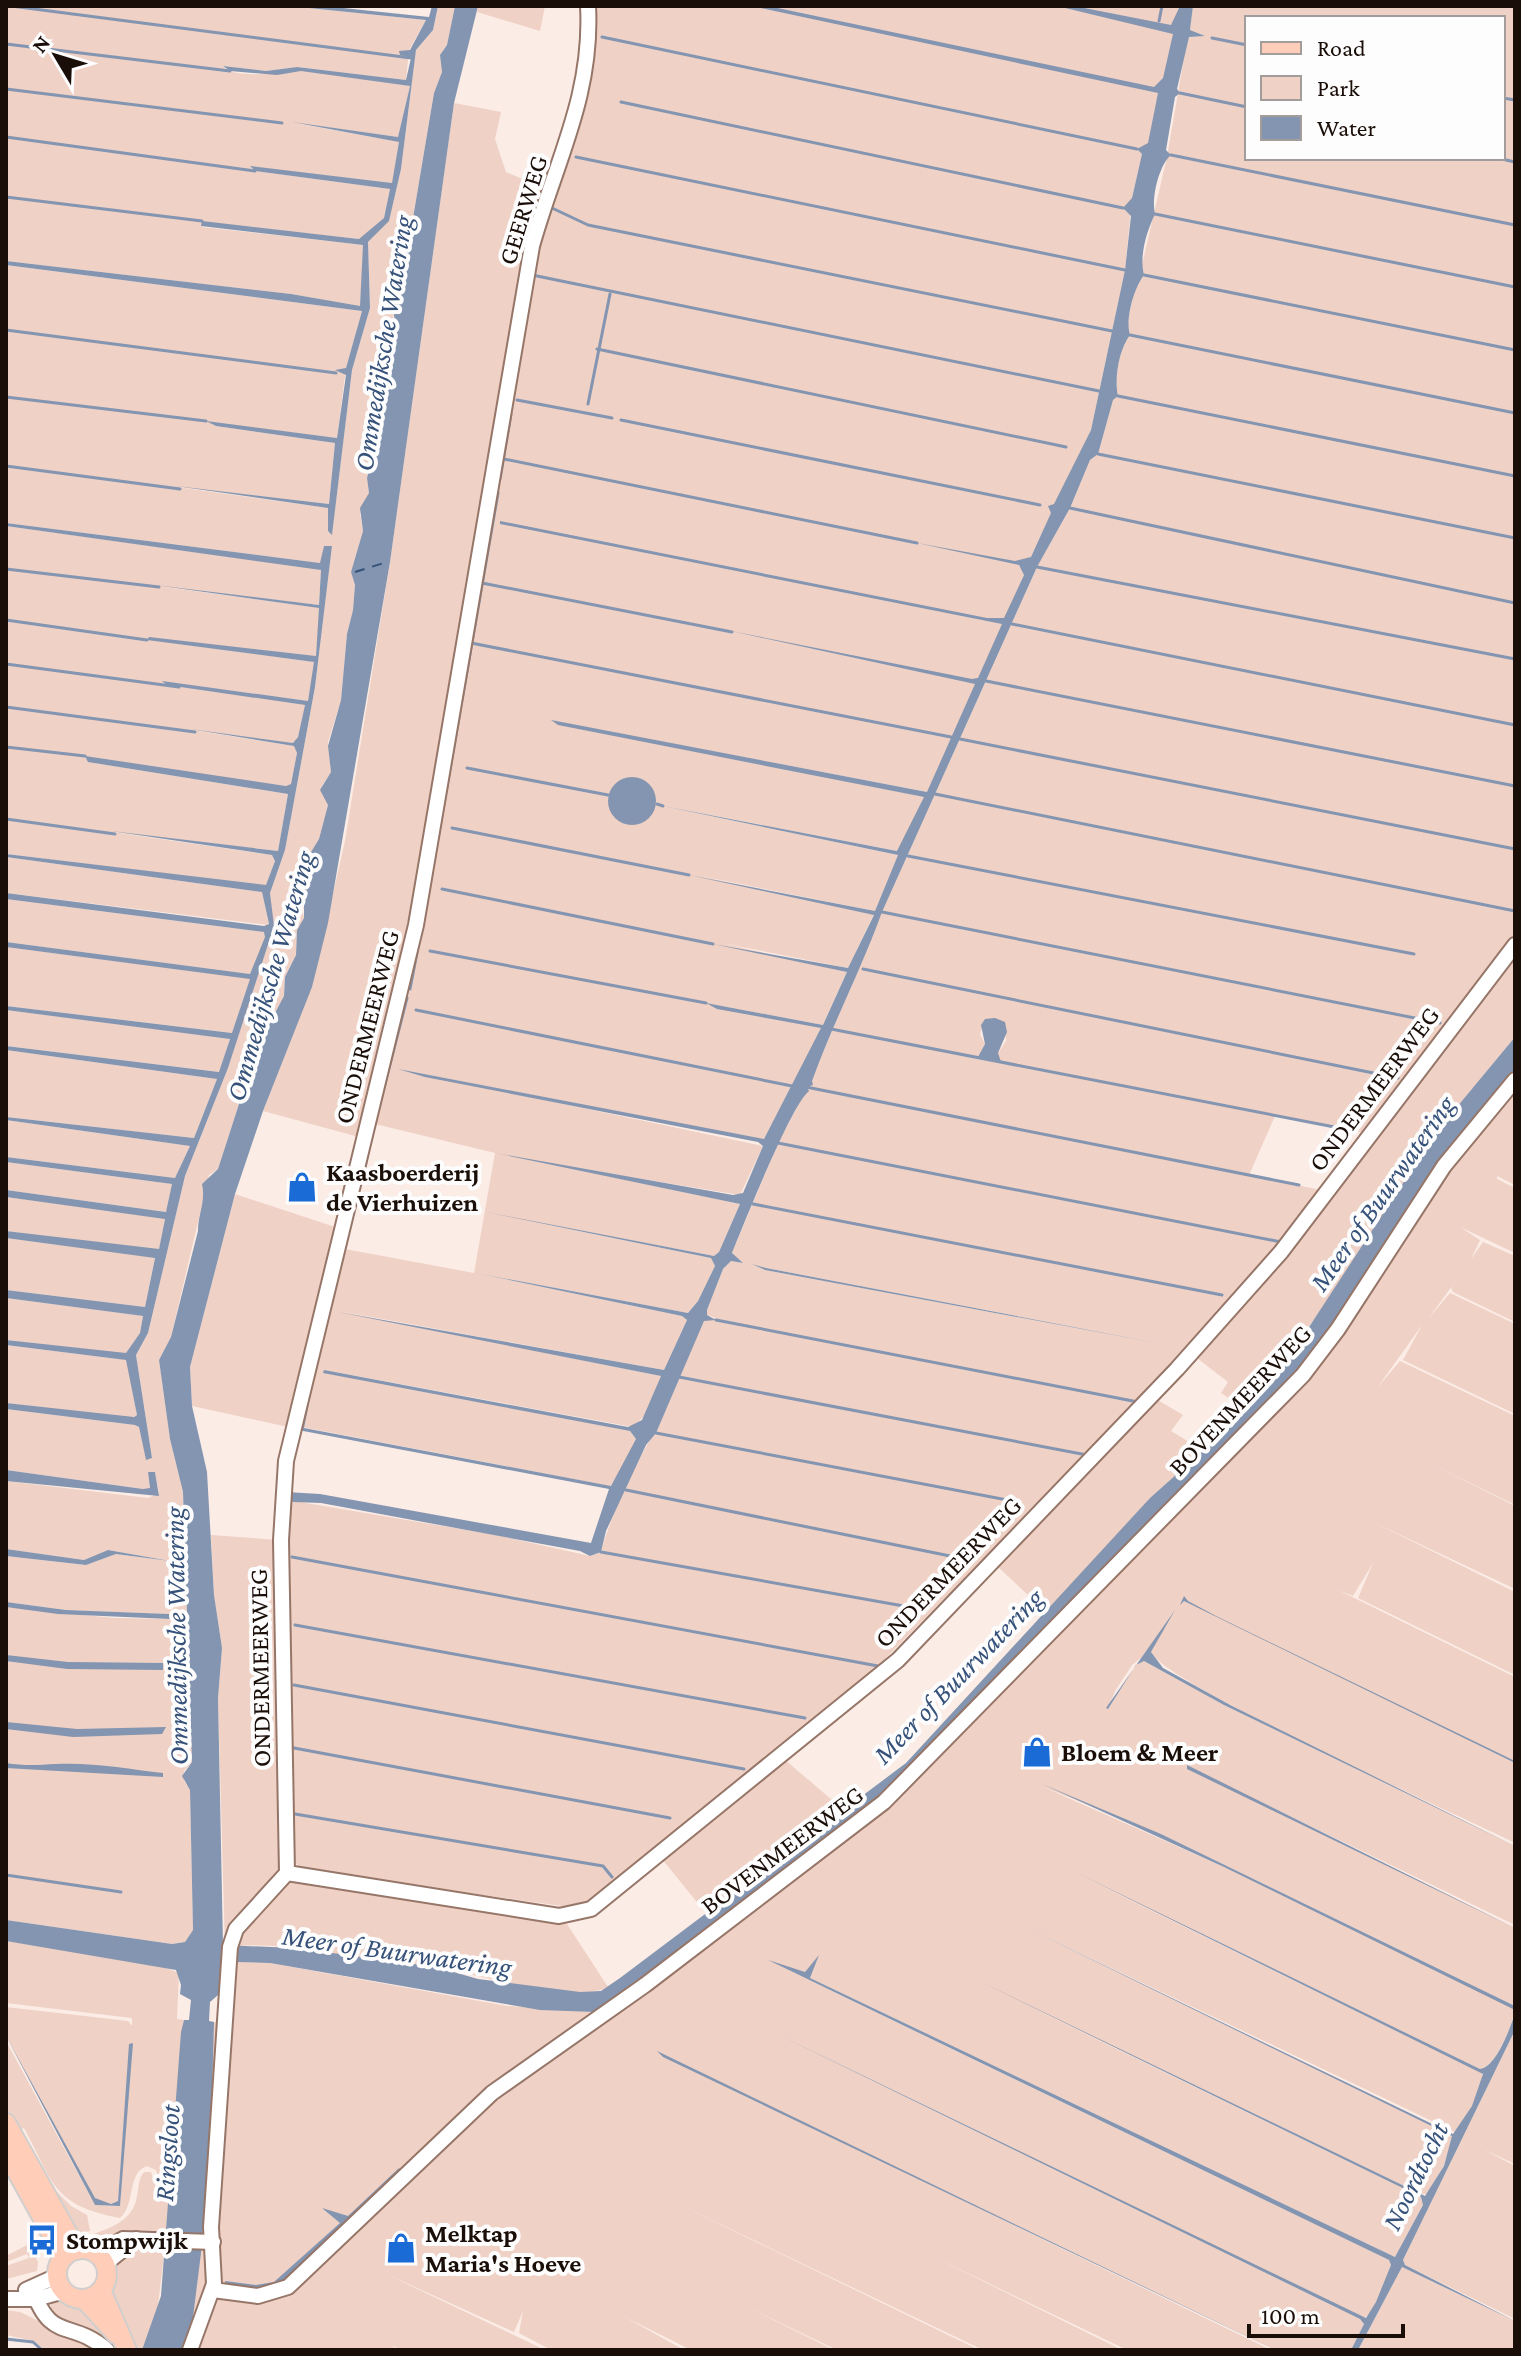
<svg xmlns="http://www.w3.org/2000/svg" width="1521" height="2356" font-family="'Crimson Pro',serif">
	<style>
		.green { fill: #efd1c5; fill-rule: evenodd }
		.water { fill: #8395b0 }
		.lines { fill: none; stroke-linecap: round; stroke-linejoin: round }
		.stream { stroke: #8395b0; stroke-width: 3 }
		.ferry { stroke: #36527a; stroke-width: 2; stroke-dasharray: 10 8; stroke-linecap: butt }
		.minor-casing { stroke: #967668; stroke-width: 18 }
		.major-casing { stroke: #d1cfce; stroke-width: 22 }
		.minor { stroke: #fff; stroke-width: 14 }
		.major { stroke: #ffcdb8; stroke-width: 18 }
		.labels { text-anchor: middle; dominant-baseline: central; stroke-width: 8; stroke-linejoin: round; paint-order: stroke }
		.street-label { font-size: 26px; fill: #1a0e09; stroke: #fdfdfd }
		.poi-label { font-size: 26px; font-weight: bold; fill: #1a0e09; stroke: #fdfdfd; text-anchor: start }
		.water-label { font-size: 28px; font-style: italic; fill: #36527a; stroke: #fdfdfd }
	</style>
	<rect width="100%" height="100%" fill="#fbece6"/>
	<!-- green -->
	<g class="green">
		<path d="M 6,6 L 289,6 L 426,20 L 409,50 L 406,80 L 297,67 L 266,71 L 223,66 C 233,80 282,72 300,71 C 335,69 375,81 410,86 L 398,137 L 295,123 L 400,142 L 392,183 L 251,167 L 255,171 L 390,189 L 384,218 L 360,239 L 202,222 L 202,227 L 364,245 L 360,307 L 291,294 L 6,261 Z"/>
		<polygon points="438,6 455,6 447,45 440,55 442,72 434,93 411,230 394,243 394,253 406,264 401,295 393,316 396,328 388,363 377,371 384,389 380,426 369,437 367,447 372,458 367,477 369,493 360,514 363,531 351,572 355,585 353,610 347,634 341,700 328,742 331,772 322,786 328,805 319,839 309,856 312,876 297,887 304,918 297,930 296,955 285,977 284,996 260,1041 259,1057 249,1073 218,1169 209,1175 171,1337 159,1360 170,1439 183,1492 192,1762 184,1771 184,1781 190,1789 193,1930 185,1942 172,1944 6,1920 6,1607 114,1618 170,1619 169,1614 66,1610 6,1602 6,1556 86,1565 116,1554 170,1561 108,1550 84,1560 6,1549 6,1481 148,1498 159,1493 155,1472 148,1472 150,1489 143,1489 6,1470 6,1409 135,1425 139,1427 146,1459 152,1458 136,1355 148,1333 185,1176 228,1068 273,926 270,893 285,850 315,687 332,546 324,546 321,563 6,523 6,265 362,311 346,368 337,438 209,422 216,426 335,443 329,504 177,487 329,508 328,531 332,534 352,370 370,308 368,242 389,220 401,169 416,50 433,30"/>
		<polygon points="478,6 545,6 540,31 477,12"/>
		<polygon points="591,6 1180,6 1148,144 1137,149 1142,154 1132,198 1125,270 1091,430 1031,557 1019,565 1024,575 928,792 553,721 924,797 898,851 663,806 898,855 875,911 695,875 874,914 848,968 722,943 847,972 823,1025 710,1004 822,1028 767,1137 761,1140 398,1069 763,1146 740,1195 568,1167 740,1204 719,1252 714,1256 520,1219 711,1258 715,1266 698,1301 688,1313 481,1274 682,1316 687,1320 664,1370 338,1311 661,1376 646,1414 633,1427 324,1370 630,1431 636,1439 617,1480 610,1486 302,1427 345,1249 474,1273 495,1153 375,1124 410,989 430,887 514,400 538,231 557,188"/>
		<path d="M 1193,6 L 1515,6 L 1515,940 L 1446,1023 L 1365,1133 L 1275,1116 L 1249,1175 L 1321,1190 L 1236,1299 L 1189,1348 L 1182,1348 L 1188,1350 L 878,1666 L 588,1903 L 569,1907 L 302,1870 L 293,1860 L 286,1524 L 288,1500 L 496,1535 L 590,1556 L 601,1552 C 612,1511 633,1469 654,1433 C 673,1399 686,1357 704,1321 L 716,1318 L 707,1315 L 707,1310 L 723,1269 L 731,1261 L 742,1263 L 732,1253 L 778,1143 L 811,1081 L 882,912 L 1037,567 L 1070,508 L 1090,460 L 1098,454 L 1113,400 L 1118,396 C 1114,379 1119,349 1130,335 C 1125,319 1134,288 1144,275 L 1142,265 L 1167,157 L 1186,46 L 1189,37 L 1205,36 L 1190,30 ZM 1247,18 L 1503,18 L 1503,158 L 1247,158 ZM 985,1019 L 1004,1022 L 1006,1041 L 998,1053 L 980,1055 L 985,1044 L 980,1034 ZM 752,1264 L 766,1268 L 1173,1346 L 765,1270 Z"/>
		<polygon points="454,103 501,112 495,139 506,172 541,187 532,221 413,907 359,1137 263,1111 312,986 345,841 390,562"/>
		<polygon points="6,526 321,569 319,605 157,586 320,608 316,656 147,639 315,662 308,701 163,682 305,705 298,737 293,743 192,730 295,746 297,753 291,784 286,786 88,762 288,794 278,851 112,832 272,855 275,861 266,886 6,854"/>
		<polygon points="6,857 262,892 269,925 6,893"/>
		<polygon points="6,899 264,932 266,937 250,974 6,942"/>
		<polygon points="6,947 250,978 250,985 233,1033 6,1006"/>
		<polygon points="1515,960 1515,1037 1437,1131 1320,1312 1244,1408 1221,1393 1228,1382 1197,1358 1255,1295"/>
		<polygon points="6,1010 230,1038 220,1072 6,1046"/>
		<polygon points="6,1050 217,1079 194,1138 6,1117"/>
		<path d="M 1515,1071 L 1515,1185 L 1497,1176 L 1497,1179 L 1515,1188 L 1515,1253 L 1460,1227 L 1480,1240 L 1471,1259 L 1483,1242 L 1515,1256 L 1515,1322 L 1453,1292 L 1451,1288 L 1466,1267 L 1428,1319 L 1450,1293 L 1515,1324 L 1515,1414 L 1403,1360 L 1422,1325 L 1377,1388 L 1400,1361 L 1515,1416 L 1515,1505 L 1425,1461 L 1515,1506 L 1515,1589 L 1371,1521 L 1515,1592 L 1515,1675 L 1358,1598 L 1373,1563 L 1353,1596 L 1338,1590 L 1515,1677 L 1515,1761 L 1468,1740 L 1515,1763 L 1515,1843 C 1463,1817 1165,1684 1151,1652 L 1174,1610 L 1149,1652 L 1132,1665 L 1115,1691 L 1108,1709 L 1136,1665 L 1144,1661 L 1224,1705 L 1515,1846 L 1515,1925 L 1186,1766 L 1515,1928 L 1515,2006 L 1161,1834 L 1041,1786 L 1224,1867 L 1514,2008 C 1515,2023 1495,2067 1480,2069 L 1075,1873 L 1482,2073 C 1486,2091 1466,2117 1457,2133 L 1023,1926 L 1453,2136 L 1444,2165 L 1428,2194 L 1421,2194 L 1018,2001 L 1421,2197 L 1423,2205 L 1395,2257 L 810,1978 L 818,1957 L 805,1972 L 778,1965 L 1389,2260 L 1391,2265 C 1386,2282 1379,2308 1364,2318 L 779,2035 L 1360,2319 L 1364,2324 L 1351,2350 L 1275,2350 L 655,2051 L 1271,2350 L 1127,2350 L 928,2254 L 1122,2350 L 983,2350 L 674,2202 L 979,2350 L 837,2350 L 735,2301 L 834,2350 L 691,2350 L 623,2316 L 684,2350 L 551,2350 L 519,2333 L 523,2311 L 514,2332 L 384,2273 L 545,2350 L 401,2350 L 391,2345 L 398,2350 L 181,2350 L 189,2333 L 205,2200 L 209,2196 L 206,2195 L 212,2030 L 214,2022 L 220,2023 L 218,1987 L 223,1955 L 236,1962 L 270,1963 L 507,2006 L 595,2012 L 879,1800 L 1222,1449 L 1403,1216 L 1471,1122 Z"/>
		<polygon points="6,1120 190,1146 175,1178 6,1157"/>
		<polygon points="6,1162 172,1184 167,1212 6,1190"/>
		<polygon points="235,1194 335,1227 288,1427 192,1406 190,1367"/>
		<polygon points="6,1197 165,1218 159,1250 6,1231"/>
		<polygon points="6,1238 155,1257 145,1307 6,1290"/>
		<polygon points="6,1298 143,1316 140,1333 126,1354 6,1340"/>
		<polygon points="6,1345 127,1360 137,1415 130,1418 6,1403"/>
		<polygon points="1156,1399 1183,1415 1171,1431 1204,1451 1150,1498 1047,1613 996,1565"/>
		<polygon points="211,1535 278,1540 285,1866 225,1947 218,1698 222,1648 214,1595"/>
		<polygon points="784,1759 845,1811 705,1912 662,1859"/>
		<path d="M 289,1881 L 565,1921 L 608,1987 C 578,2005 470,1972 433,1967 C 413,1963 392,1964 372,1961 C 327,1955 283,1942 238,1946 L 237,1935 Z"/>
		<path d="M 6,1941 L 153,1963 L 179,1973 L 177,2019 L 184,2020 L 170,2192 L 161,2188 L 156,2170 L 147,2166 C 127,2172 136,2204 120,2218 C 51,2205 53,2181 24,2128 L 18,2130 L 6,2113 L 6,2041 L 95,2205 L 120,2206 L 130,2042 L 118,2201 L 111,2204 L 95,2199 L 6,2036 L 6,2007 L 128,2021 L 132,2026 L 132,2018 L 6,2003 Z"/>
		<polygon points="1515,2030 1515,2164 1483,2149 1515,2166 1515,2319 1405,2265 1403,2260"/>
		<path d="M 144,2172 L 151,2172 L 157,2191 L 169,2197 L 167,2232 L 135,2231 L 96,2247 L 82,2243 L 48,2183 L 71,2206 L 87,2215 L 90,2231 L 82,2233 L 83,2238 C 105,2229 133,2224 137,2196 C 139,2187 138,2179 144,2172 Z"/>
		<polygon points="29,2244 38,2262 37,2271 6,2279 6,2266 29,2258 27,2254 6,2262 6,2256"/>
		<polygon points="143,2246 165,2247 157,2313 142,2350 134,2350 108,2292 114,2265"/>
		<polygon points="1402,2267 1515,2321 1515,2350 1358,2350"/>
		<polygon points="61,2301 83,2306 116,2350 51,2315 51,2303"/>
		<polygon points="6,2310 20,2312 99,2350 45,2350 34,2341 6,2335"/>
	</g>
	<!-- water -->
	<g class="water">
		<polygon points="289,6 324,6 429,17 432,6 438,6 433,30 416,50 401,169 389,221 368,242 370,308 352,370 332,535 328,531 328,508 176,486 329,504 335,443 216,426 206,421 337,438 346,375 335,370 346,368 362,311 6,265 6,261 291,294 360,306 363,245 201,226 202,221 359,239 384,218 390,189 255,171 250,166 392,183 399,142 292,122 398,137 410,86 301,71 277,75 230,71 223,66 266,71 297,67 406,80 411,58 400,55 399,51 410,50 426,20"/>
		<path d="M 455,6 L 478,6 L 454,103 L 390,562 L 328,923 L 312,987 L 263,1111 L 235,1194 L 190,1367 L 192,1406 L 207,1472 L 214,1595 L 222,1648 L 218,1698 L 223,1945 L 295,1948 L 436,1967 L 478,1979 L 580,1992 L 601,1991 L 620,1978 L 906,1763 L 1150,1498 L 1214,1441 L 1296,1347 L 1437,1131 L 1515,1037 L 1515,1071 L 1471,1122 L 1331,1327 L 1278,1394 L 879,1800 L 631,1988 L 595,2012 L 540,2010 L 270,1963 L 235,1962 L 233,1956 L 222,1955 L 218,1995 L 210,2002 L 209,2021 L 214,2022 L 211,2132 L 201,2253 L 193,2317 L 181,2350 L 142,2350 L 161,2296 L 181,2032 L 184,2020 L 189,2020 L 191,2000 L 180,1994 L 181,1985 L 176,1970 L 6,1941 L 6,1920 L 172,1944 L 185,1942 L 193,1930 L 190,1790 L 182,1776 L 192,1762 L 183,1492 L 170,1439 L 159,1360 L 171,1337 L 198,1231 C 198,1214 206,1201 202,1184 L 218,1169 L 249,1073 L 259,1057 L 260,1041 L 284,996 L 285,977 L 296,955 L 297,930 L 304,918 L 304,906 L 295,891 L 312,876 L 308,857 L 319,839 L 328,805 L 320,790 L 331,772 L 328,746 L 341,700 L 347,634 L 353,610 L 355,585 L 351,572 L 363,531 L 360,508 L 369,493 L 367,478 L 372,458 L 367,441 L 380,426 L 384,390 L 375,376 L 388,363 L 396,328 L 393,309 L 401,295 L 406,264 L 392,247 L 411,230 L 434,93 L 442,72 L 440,55 L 447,45 Z"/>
		<path d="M 751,6 L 768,6 L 1154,87 L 1163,78 L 1173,34 L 1057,6 L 1074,6 L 1171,25 L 1180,6 L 1193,6 L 1190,30 L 1205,36 L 1189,37 L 1177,89 L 1180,93 L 1175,97 L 1166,150 L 1171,155 C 1159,165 1151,198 1155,214 C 1147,231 1139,255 1144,275 C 1134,288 1125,319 1130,335 C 1119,349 1114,379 1118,396 L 1113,400 L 1098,454 L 1090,460 L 1070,508 L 1037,567 L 882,912 C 861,970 833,1023 812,1081 L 813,1085 L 807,1087 L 809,1091 C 791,1105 744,1224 732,1253 L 743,1263 L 731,1261 L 723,1269 L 707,1310 L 707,1315 L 716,1320 L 704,1321 L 656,1433 L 646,1445 L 606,1531 L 601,1552 L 590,1556 L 580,1551 L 321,1503 L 293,1502 L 286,1492 L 320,1494 L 591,1543 L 609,1489 L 298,1430 L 324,1328 L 304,1428 L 611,1486 L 636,1439 L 630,1431 L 323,1373 L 324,1370 L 628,1427 L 642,1420 L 661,1376 L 338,1312 L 664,1370 L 687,1320 L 682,1316 L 481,1274 L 688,1313 L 698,1301 L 715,1266 L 711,1258 L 486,1212 L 714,1256 L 719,1252 L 740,1204 L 495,1153 L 733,1195 L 743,1193 L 763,1146 L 758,1142 L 425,1077 L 398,1069 L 764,1139 L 821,1028 L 717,1009 L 706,1003 L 823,1025 L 847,972 L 713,944 L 848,968 L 874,915 L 689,875 L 875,911 L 898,855 L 663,806 L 897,851 L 924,797 L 558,725 L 551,720 L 927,792 L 975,684 L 731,631 L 972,679 L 978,678 L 1002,624 L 500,524 L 500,521 L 987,618 L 1004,618 L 1024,575 L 1019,565 L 917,543 L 1015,561 L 1031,557 L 1051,513 L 1048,506 L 1054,504 L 1091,430 L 1125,270 L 1131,216 L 1123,208 L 1132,198 L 1142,154 L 1137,149 L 1148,143 L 1158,93 Z"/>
		<polygon points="6,523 320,563 324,546 332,546 315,687 285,850 270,893 274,926 228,1068 185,1176 148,1333 136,1355 152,1458 146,1460 139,1427 135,1425 6,1409 6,1403 134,1417 137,1415 126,1360 6,1345 6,1340 126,1353 140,1333 143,1316 6,1298 6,1290 145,1307 155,1258 6,1238 6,1231 159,1249 165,1219 6,1197 6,1190 166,1212 172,1184 6,1162 6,1157 175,1178 190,1146 6,1120 6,1117 194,1138 217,1079 6,1050 6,1046 219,1072 230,1039 6,1010 6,1006 232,1033 250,979 6,947 6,942 250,974 265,937 264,932 6,899 6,893 264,926 269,924 262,892 6,857 6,854 266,885 275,861 272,855 111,831 278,851 288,794 88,762 85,756 286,786 291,784 297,753 294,746 190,729 293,743 298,737 305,705 167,685 162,681 308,701 314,662 147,640 149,637 316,656 319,608 155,585 319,605 321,570 6,526"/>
		<circle cx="632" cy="801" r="24"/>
		<polygon points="995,1018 1005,1022 1007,1032 998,1053 1001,1062 978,1057 985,1044 981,1025 985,1019"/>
		<polygon points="752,1264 766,1268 1162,1344 765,1270"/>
		<polygon points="6,1470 143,1489 150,1488 148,1472 155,1472 159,1496 6,1481"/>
		<polygon points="6,1549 84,1560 108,1550 170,1561 116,1554 86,1565 6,1556"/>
		<polygon points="1184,1596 1188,1601 1216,1616 1515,1761 1515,1763 1184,1601 1180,1605"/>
		<polygon points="6,1602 66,1610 169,1614 170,1619 58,1614 6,1607"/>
		<polygon points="1175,1610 1151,1652 1163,1668 1232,1706 1515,1846 1224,1705 1144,1661 1136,1665 1108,1709 1106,1708"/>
		<polygon points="6,1655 68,1662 163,1663 163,1670 67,1669 6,1661"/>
		<polygon points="6,1722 77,1729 166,1727 162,1734 73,1737 6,1729"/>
		<path d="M 6,1763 C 24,1766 38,1765 56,1764 C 91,1762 129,1769 163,1773 L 163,1777 L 6,1768 Z"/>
		<polygon points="1187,1765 1515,1928 1187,1769"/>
		<polygon points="1042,1784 1161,1834 1515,2006 1515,2010 1224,1867"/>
		<path d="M 1075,1872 L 1480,2069 C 1496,2067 1510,2029 1515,2013 L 1515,2030 L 1403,2260 L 1405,2265 L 1515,2321 L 1402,2267 L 1358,2350 L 1351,2350 L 1364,2324 L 1360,2319 L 779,2035 L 1366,2318 L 1376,2302 L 1391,2265 L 1389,2260 L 768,1960 L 805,1972 L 819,1955 L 810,1978 L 1395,2257 L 1423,2205 L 1421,2197 L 979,1981 L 1425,2196 L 1444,2166 L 1452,2136 L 1023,1926 L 1453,2134 L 1472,2106 L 1483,2074 Z"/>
		<polygon points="6,2036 95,2198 111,2204 118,2201 129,2044 133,2043 120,2206 95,2205"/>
		<polygon points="657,2051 1275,2350 663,2057"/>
		<polygon points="399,2168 401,2171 287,2281 265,2291 225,2285 225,2281 256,2285 274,2282 340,2223 322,2208 348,2216"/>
	</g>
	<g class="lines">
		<!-- stream -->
		<g class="stream">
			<polyline points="11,6 411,58"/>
			<polyline points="1159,21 1162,6"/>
			<polyline points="602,37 1137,149"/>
			<polyline points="1212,38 1247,45"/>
			<polyline points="6,44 230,71"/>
			<polyline points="6,89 282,123"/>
			<polyline points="1180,93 1247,107"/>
			<polyline points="1503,98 1515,100"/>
			<polyline points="621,102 1123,208"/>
			<polyline points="6,137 255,171"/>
			<polyline points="1171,155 1515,225"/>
			<polyline points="576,157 1125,270"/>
			<polyline points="1497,158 1515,162"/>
			<polyline points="6,197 202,221"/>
			<polyline points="552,208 588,225 1112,331"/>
			<polyline points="1155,214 1515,287"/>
			<polyline points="1144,275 1515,350"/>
			<polyline points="537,276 1099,391"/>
			<polyline points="6,330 336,373"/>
			<polyline points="1130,335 1515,413"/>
			<polyline points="597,349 1066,447"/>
			<polyline points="1118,396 1515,476"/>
			<polyline points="6,397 206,421"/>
			<polyline points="517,400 612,418"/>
			<polyline points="588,404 610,294"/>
			<polyline points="621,420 1040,505"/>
			<polyline points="1098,454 1515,538"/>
			<polyline points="504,459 917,543"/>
			<polyline points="6,466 180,489"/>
			<polyline points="500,479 511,414"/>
			<polyline points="1070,508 1515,603"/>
			<polyline points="1037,567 1515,659"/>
			<polyline points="6,569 159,587"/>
			<polyline points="482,583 732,632"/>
			<polyline points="6,620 147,640"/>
			<polyline points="1012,624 1515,725"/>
			<polyline points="471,643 951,737"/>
			<polyline points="6,664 179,687"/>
			<polyline points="986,681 1515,786"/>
			<polyline points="6,707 195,732"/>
			<polyline points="960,739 1515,849"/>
			<polyline points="6,747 85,756"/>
			<polyline points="467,768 608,795"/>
			<polyline points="935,794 1515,911"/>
			<polyline points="657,804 663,806"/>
			<polyline points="6,819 115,834"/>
			<polyline points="452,828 689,875"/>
			<polyline points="908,856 1414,954"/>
			<polyline points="442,889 713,944"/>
			<polyline points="426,907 498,493"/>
			<polyline points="882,912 1440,1023"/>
			<polyline points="430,951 706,1003"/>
			<polyline points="863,969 1398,1078"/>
			<polyline points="410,989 419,942"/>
			<polyline points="416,1010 792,1086"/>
			<polyline points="831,1029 1355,1131"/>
			<polyline points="806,1087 1299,1185"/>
			<polyline points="377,1115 407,998"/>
			<polyline points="778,1143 1281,1242"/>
			<polyline points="362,1181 372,1134"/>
			<polyline points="753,1204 1222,1295"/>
			<polyline points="716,1320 1138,1402"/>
			<polyline points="679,1377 1087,1455"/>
			<polyline points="656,1433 1018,1502"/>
			<polyline points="626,1490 955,1557"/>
			<polyline points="601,1552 926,1610"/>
			<polyline points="292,1557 878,1666"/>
			<polyline points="295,1625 805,1718"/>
			<polyline points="294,1685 744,1769"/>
			<polyline points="294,1748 670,1818"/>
			<polyline points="295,1814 603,1866 612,1877"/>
			<polyline points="6,1875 121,1892"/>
			<polyline points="6,2339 33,2342 42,2350"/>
		</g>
		<!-- ferry -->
		<polyline class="ferry" points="355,572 387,562"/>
		<!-- minor casing -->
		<g class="minor-casing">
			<g id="minor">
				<polyline points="287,1873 559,1916 591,1909 898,1660 1177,1369 1281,1252 1515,945"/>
				<polyline points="96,2254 123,2239 213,2242"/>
				<polyline points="105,2264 136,2239"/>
				<path d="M 32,2288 C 51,2344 70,2318 107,2350"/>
				<polyline points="26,2290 57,2276"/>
				<polyline points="213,2290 258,2296 288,2287 492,2093 645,1985 884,1802 1303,1375 1338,1329 1444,1166 1515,1080"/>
				<polyline points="6,2299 36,2299 64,2291"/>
				<path d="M 190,2350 L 214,2284 L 211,2227 L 230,1947 L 236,1929 L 287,1873 L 281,1540 L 286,1461 L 416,925 L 532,246 C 555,163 593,96 588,6"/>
			</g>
		</g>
		<!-- major casing -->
		<g class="major-casing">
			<g id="major">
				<polyline points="6,2123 77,2250"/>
				<polyline points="6,2152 64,2257"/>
				<circle cx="82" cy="2274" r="25"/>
				<polyline points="101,2290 127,2350"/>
				<polyline points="84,2299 116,2334"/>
			</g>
		</g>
		<!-- minor -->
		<use href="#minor" class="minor"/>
		<!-- major -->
		<use href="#major" class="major"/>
	</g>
	<!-- icons -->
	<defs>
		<g id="shop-bare" transform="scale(2.4)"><path d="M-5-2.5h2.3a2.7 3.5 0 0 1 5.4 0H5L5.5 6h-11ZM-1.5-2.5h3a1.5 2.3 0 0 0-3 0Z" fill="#1b6bd6" stroke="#fdfdfd" stroke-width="2.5" paint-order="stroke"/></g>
		<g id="bus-bare" transform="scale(2.4)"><path d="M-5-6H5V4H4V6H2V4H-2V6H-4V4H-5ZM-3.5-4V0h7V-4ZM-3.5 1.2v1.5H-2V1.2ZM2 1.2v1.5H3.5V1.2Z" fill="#1b6bd6" stroke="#fdfdfd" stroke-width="2.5" paint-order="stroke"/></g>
	</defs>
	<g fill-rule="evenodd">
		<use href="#shop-bare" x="302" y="1187"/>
		<use href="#shop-bare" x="1037" y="1752"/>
		<use href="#bus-bare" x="42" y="2240"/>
		<use href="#shop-bare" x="401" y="2248"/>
	</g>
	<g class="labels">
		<!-- street labels -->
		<g class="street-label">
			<text transform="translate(523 210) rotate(-73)">GEERWEG</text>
			<text transform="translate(367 1027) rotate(-76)">ONDERMEERWEG</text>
			<text transform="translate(1374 1089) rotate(-53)">ONDERMEERWEG</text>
			<text transform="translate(1240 1400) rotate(-47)">BOVENMEERWEG</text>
			<text transform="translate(948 1572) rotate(-46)">ONDERMEERWEG</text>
			<text transform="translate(260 1668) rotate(-91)">ONDERMEERWEG</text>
			<text transform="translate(782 1850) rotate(-37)">BOVENMEERWEG</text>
		</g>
		<!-- poi labels -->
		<g class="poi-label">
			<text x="326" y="1172">Kaasboerderij<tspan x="326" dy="30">de Vierhuizen</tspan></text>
			<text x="1061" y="1752">Bloem &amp; Meer</text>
			<text x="425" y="2233">Melktap<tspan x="425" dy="30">Maria's Hoeve</tspan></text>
			<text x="66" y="2240">Stompwijk</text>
		</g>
		<!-- water labels -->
		<g class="water-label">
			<text transform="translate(383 343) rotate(-81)">Ommedijksche Watering</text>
			<text transform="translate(270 976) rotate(-74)">Ommedijksche Watering</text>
			<text transform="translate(1382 1193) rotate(-55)">Meer of Buurwatering</text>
			<text transform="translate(176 1636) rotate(-91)">Ommedijksche Watering</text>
			<text transform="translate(958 1676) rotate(-46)">Meer of Buurwatering</text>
			<text transform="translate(397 1951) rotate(8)">Meer of Buurwatering</text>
			<text transform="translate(167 2153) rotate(-86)">Ringsloot</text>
			<text transform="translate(1415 2176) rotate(-64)">Noordtocht</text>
		</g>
	</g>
	<!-- border -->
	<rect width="1521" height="2356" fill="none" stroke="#1a0e09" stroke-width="16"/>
	<!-- legend -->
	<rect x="1245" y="16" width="260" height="144" fill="#fdfdfd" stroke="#a29d9b" stroke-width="2"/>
	<rect x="1261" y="42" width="40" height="12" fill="#ffcdb8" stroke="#a29d9b" stroke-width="2"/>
	<text x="1317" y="56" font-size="24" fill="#1a0e09">Road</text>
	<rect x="1261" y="76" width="40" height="24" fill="#efd1c5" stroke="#a29d9b" stroke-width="2"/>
	<text x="1317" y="96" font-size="24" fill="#1a0e09">Park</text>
	<rect x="1261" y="116" width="40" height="24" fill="#8395b0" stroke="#a29d9b" stroke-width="2"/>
	<text x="1317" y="136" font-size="24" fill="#1a0e09">Water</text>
	<!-- north arrow -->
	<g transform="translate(56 56) rotate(308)" stroke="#fdfdfd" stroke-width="6" paint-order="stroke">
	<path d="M0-6L14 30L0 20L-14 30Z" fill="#1a0e09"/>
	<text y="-12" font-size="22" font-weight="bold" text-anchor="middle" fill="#1a0e09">N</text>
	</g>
	<!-- scale -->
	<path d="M1249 2324v12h154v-12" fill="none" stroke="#1a0e09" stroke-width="4"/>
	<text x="1261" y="2324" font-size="24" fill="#1a0e09" stroke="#fdfdfd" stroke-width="6" paint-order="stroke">100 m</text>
</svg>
